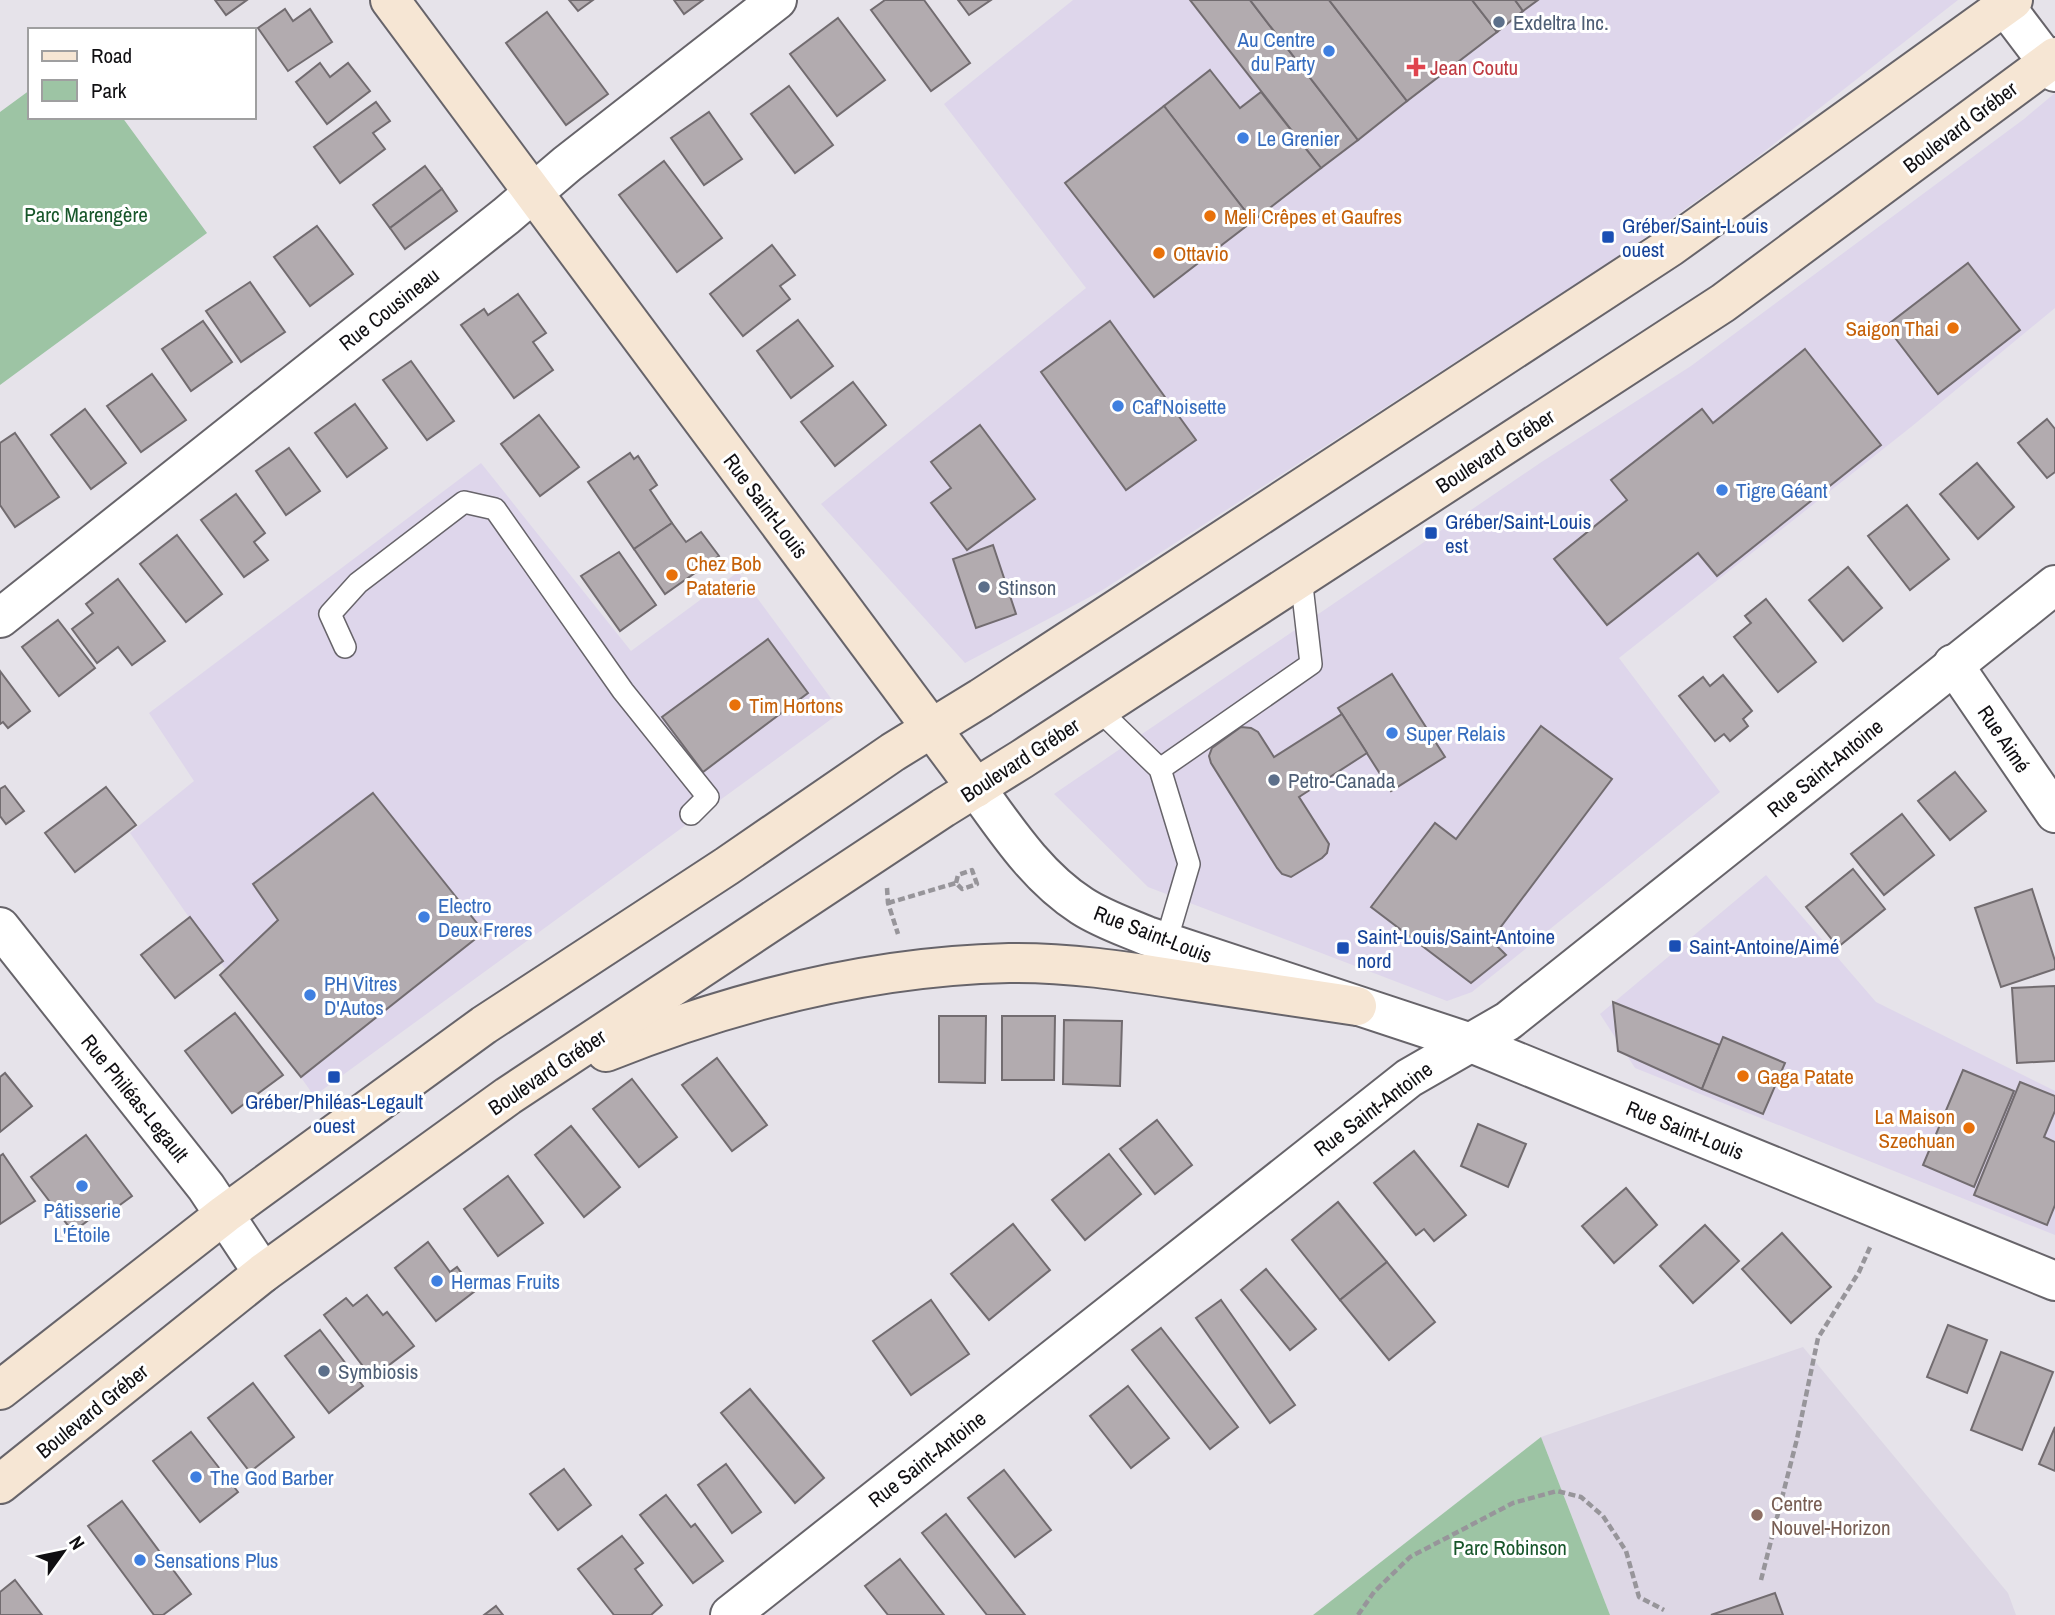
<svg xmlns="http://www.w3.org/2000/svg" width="2055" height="1615" font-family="'Archivo Narrow',sans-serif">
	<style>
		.commercial { fill: #ded6eb }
		.built { fill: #ddd7e5 }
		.green { fill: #9dc4a4 }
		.building { fill: #b2abaf; stroke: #726c70; stroke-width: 2 }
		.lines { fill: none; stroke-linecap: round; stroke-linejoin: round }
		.service-casing { stroke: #67646a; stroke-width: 24 }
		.minor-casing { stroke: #67646a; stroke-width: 42 }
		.tertiary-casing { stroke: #67646a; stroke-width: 42 }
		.secondary-casing { stroke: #67646a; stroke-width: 42 }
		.path { stroke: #97959a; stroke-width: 4.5; stroke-dasharray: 7 3.5; stroke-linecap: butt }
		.service { stroke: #fff; stroke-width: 21 }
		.minor { stroke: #fff; stroke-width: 38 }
		.tertiary { stroke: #fff; stroke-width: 38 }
		.secondary { stroke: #f6e6d4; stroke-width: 38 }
		.service-dot { fill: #5c6f8a; stroke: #fff; stroke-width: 2.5 }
		.shop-dot { fill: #3f7fe0; stroke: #fff; stroke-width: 2.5 }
		.health-dot { fill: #e0444e; stroke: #fff; stroke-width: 2.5 }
		.food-dot { fill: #e8710a; stroke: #fff; stroke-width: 2.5 }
		.transit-dot { fill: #1a4fb4; stroke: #fff; stroke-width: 2.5 }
		.education-dot { fill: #8d6e63; stroke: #fff; stroke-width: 2.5 }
		.labels { text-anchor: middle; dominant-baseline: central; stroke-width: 6; stroke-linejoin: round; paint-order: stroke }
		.service-label { font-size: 21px; fill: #4e5e75; stroke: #fff; text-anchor: start }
		.shop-label { font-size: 21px; fill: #366cbe; stroke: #fff; text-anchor: start }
		.health-label { font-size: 21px; fill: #be3a42; stroke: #fff; text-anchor: start }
		.street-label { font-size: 21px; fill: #100f12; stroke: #fff }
		.park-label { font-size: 21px; fill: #17562a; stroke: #fff }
		.food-label { font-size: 21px; fill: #c56008; stroke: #fff; text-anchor: start }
		.transit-label { font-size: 21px; fill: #164399; stroke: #fff; text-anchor: start }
		.education-label { font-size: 21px; fill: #785e54; stroke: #fff; text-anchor: start }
	</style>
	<rect width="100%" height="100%" fill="#e6e3ea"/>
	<!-- commercial -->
	<g class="commercial">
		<polygon points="1073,0 1958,0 1747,165 1613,260 1101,591 965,663 821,504 1086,288 944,104"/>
		<polygon points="2055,93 2055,308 1911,427 1619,658 1720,792 1472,992 1447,1001 1148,887 1054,794 1540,463 1691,366 2024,119"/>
		<polygon points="481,463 631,651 738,572 841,712 314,1096 130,833 194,781 149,713"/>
		<polygon points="1766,875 1876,1002 2055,1091 2055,1235 1635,1068 1600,1014"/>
	</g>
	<!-- built -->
	<polygon class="built" points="1803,1347 2008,1593 2016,1615 1610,1615 1541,1437"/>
	<!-- green -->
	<g class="green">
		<polygon points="30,90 30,117 122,117 207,233 0,385 0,112"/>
		<polygon points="1541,1437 1610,1615 1313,1615"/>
	</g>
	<!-- building -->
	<g class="building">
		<polygon points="215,0 247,0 226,15"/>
		<polygon points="569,0 593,0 578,11"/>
		<polygon points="674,0 703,0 684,14"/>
		<polygon points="885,0 924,0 970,63 931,91 871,10"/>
		<polygon points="958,0 991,0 969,15"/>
		<polygon points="1190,0 1250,0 1358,140 1321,168"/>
		<polygon points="1250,0 1329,0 1407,101 1358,140"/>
		<polygon points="1329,0 1472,0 1497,32 1407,101"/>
		<polygon points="1472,0 1515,0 1523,11 1497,32"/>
		<polygon points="1515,0 1538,0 1523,11"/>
		<polygon points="285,9 293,21 310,9 332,42 288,71 258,28"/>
		<polygon points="547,12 608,94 566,125 506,43"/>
		<polygon points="838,18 885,80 837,116 790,54"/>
		<polygon points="320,63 330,77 348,63 370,91 327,124 296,82"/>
		<polygon points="1210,70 1240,108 1261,92 1321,168 1253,221 1164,106"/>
		<polygon points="789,86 833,145 795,173 751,114"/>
		<polygon points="376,102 390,121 373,133 385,149 340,183 314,147"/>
		<polygon points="1164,106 1253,221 1154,297 1065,183"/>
		<polygon points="709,112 742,159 704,185 671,138"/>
		<polygon points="664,161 722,238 677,272 619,195"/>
		<polygon points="425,166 442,189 390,228 373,205"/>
		<polygon points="442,189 457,211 405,249 390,228"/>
		<polygon points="317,226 353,274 310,306 274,257"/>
		<polygon points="772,245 795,275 780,286 790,299 743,336 710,294"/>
		<polygon points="1968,263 2020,330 1938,394 1886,326"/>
		<polygon points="250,282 285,332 241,362 206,311"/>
		<polygon points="518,294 546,333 533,342 553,370 514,398 461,325 484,309 488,315"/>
		<polygon points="798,320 833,366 791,398 757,351"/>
		<polygon points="203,321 232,362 191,391 162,349"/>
		<polygon points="1110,321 1196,440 1126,490 1041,372"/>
		<polygon points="1805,349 1881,445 1717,576 1698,553 1607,625 1554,559 1627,500 1611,480 1702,409 1713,423"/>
		<polygon points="411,361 454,421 427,440 383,380"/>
		<polygon points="152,374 186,420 141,452 107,406"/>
		<polygon points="853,382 886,425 835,466 801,422"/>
		<polygon points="355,404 387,448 347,477 315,433"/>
		<polygon points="85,409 126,463 91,489 51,435"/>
		<polygon points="539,415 579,467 540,496 501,444"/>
		<polygon points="2047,419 2055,429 2055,472 2047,478 2018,443"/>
		<polygon points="980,425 1035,499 967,550 931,503 951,488 931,462"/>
		<polygon points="15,433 59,497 15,527 0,505 0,443"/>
		<polygon points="289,448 320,491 286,515 256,471"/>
		<polygon points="630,453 634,459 638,456 657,485 650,490 672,523 634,549 588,482"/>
		<polygon points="1977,463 2014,507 1978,539 1940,494"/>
		<polygon points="236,494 265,533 254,542 268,560 244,577 201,520"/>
		<polygon points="1907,505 1949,559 1910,590 1868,536"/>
		<polygon points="672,523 686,542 701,532 719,556 665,594 634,549"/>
		<polygon points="177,535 222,594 186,622 140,564"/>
		<polygon points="993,545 1016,614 976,628 953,559"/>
		<polygon points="619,552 656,605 620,631 581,576"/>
		<polygon points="1848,567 1882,608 1843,641 1809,600"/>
		<polygon points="118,579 165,641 132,665 118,647 97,663 72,629 93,613 86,604"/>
		<polygon points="1766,599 1816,662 1778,692 1734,637 1751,623 1745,616"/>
		<polygon points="58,620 95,668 59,696 22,647"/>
		<polygon points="768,639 808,693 703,772 662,717"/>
		<polygon points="0,671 30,711 8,728 3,722 0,724"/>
		<polygon points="1392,674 1445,757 1391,791 1338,708"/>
		<polygon points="1723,675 1752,711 1743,719 1748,726 1730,741 1724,734 1715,741 1679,696 1703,677 1710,686"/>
		<polygon points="1342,714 1367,753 1299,797 1329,844 1327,853 1322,858 1291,877 1282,874 1277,868 1211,763 1209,756 1212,748 1241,727 1251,728 1258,732 1274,757"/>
		<polygon points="1541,726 1612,779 1491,940 1506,955 1471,983 1371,907 1435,823 1456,839"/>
		<polygon points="1955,772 1986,811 1950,840 1918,801"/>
		<polygon points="5,786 24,811 6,824 0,816 0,789"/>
		<polygon points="106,787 136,825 75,872 45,833"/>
		<polygon points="373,793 484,932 301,1077 220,975 278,920 253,884"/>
		<polygon points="1902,814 1934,855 1884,895 1851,854"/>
		<polygon points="1853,869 1885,909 1838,947 1806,907"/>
		<polygon points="2032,889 2055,961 2055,969 2001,987 1975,908"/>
		<polygon points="190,917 223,961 175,998 141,955"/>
		<polygon points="2055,986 2055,1061 2017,1063 2012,988"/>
		<polygon points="1613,1002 1720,1045 1702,1089 1618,1051"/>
		<polygon points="235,1013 283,1075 232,1113 185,1051"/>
		<polygon points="939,1016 986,1016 985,1083 939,1082"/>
		<polygon points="1002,1016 1055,1016 1054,1080 1002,1080"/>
		<polygon points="1064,1020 1122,1021 1120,1086 1063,1084"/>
		<polygon points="1723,1037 1785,1063 1763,1114 1702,1089"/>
		<polygon points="717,1058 767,1125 732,1151 682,1085"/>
		<polygon points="1963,1070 2014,1091 1974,1187 1923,1165"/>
		<polygon points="5,1073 32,1106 0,1132 0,1077"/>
		<polygon points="632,1079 677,1137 639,1167 593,1109"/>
		<polygon points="2020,1082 2055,1096 2055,1111 2044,1137 2055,1142 2055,1205 2047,1225 1974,1195"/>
		<polygon points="1157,1120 1192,1165 1155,1194 1120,1149"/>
		<polygon points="1478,1124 1526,1144 1508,1187 1461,1166"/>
		<polygon points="571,1126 620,1187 584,1217 535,1155"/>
		<polygon points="86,1135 132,1196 109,1213 104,1208 73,1232 31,1177"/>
		<polygon points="1414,1151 1466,1215 1434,1241 1424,1229 1416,1235 1374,1183"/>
		<polygon points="3,1154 35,1201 0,1224 0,1156"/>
		<polygon points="1109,1154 1141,1194 1085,1240 1052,1200"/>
		<polygon points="508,1176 543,1223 498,1256 464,1209"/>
		<polygon points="1626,1188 1657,1225 1614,1263 1582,1226"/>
		<polygon points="1338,1202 1387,1262 1340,1300 1292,1240"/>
		<polygon points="1013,1224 1050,1270 989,1320 951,1274"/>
		<polygon points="1705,1225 1739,1261 1693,1303 1660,1266"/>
		<polygon points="1782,1233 1831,1287 1791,1323 1742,1269"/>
		<polygon points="428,1242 450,1272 457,1267 475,1291 436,1321 395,1268"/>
		<polygon points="1387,1262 1435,1322 1389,1360 1340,1300"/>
		<polygon points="1266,1269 1316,1329 1290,1350 1241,1290"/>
		<polygon points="367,1295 383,1315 387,1312 414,1346 372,1378 324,1315 346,1298 353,1306"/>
		<polygon points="931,1300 969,1354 911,1395 873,1341"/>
		<polygon points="1221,1300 1295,1405 1270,1423 1196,1318"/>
		<polygon points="1948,1325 1987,1340 1967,1393 1927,1377"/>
		<polygon points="1161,1328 1238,1427 1210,1449 1132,1350"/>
		<polygon points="320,1330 363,1386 329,1413 285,1356"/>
		<polygon points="2001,1352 2053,1372 2022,1450 1971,1430"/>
		<polygon points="253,1383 294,1437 250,1472 208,1418"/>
		<polygon points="1128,1386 1169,1438 1131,1468 1090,1416"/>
		<polygon points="750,1389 824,1478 795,1503 721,1413"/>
		<polygon points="2055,1427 2055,1471 2039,1464"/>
		<polygon points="191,1432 238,1492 200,1522 153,1461"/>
		<polygon points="726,1464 761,1512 732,1533 698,1485"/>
		<polygon points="564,1469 591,1505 558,1530 530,1494"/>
		<polygon points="1004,1470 1051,1530 1015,1557 968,1498"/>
		<polygon points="666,1495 691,1527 695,1524 723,1561 693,1583 640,1515"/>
		<polygon points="122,1501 191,1594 163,1615 154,1615 88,1526"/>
		<polygon points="946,1514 1025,1615 987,1615 922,1533"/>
		<polygon points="622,1536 643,1563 635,1569 662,1605 651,1615 614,1615 578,1569"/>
		<polygon points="900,1559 944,1615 888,1615 865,1586"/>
		<polygon points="15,1580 42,1615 0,1615 0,1592"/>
		<polygon points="1775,1593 1783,1615 1711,1615"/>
		<polygon points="496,1606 503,1615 484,1615"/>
	</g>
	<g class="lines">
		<!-- service casing -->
		<g class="service-casing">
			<g id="service">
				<polyline points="345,647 330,614 358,583 464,502 495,509 623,691 708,797 691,814"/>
				<polyline points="1098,709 1160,769 1189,864 1166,942"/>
				<polyline points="1160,769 1311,664 1301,577"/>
			</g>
		</g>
		<!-- minor casing -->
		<g class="minor-casing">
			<g id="minor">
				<polyline points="2005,6 2055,72"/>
				<polyline points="0,618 506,216 567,164 777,0"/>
				<polyline points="1953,664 2055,813"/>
				<polyline points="0,927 206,1187 263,1273"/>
				<polyline points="730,1615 1409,1078 1508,1021 2055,585"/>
			</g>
		</g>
		<!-- tertiary casing -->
		<g class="tertiary-casing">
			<path id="tertiary" d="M 976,788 C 1007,831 1037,877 1082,906 C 1102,919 1126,927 1147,936 L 1471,1043 L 2055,1281"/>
		</g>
		<!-- secondary casing -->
		<g class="secondary-casing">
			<g id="secondary">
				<polyline points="390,0 976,788"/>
				<path d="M 606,1052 C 734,1001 870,966 1009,963 C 1067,962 1125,971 1183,980 C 1241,989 1299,997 1357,1006"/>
				<polyline points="0,1390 225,1214 484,1025 727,866 893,752 981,698 1670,247 2013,0"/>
				<polyline points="0,1484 263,1273 508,1096 943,808 1022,759 1723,303 2055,57"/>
			</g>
		</g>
		<!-- path -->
		<g class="path">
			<polyline points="887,888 888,903 898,934"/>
			<polyline points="888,903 956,883 962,889 977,884 972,870 958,875 956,883"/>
			<polyline points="1761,1580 1797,1439 1818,1338 1859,1272 1871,1245"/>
			<polyline points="1358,1615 1374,1592 1410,1557 1513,1503 1557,1491 1581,1497 1603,1516 1626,1551 1639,1597 1664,1610"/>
		</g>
		<!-- service -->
		<use href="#service" class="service"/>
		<!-- minor -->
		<use href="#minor" class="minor"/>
		<!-- tertiary -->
		<use href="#tertiary" class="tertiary"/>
		<!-- secondary -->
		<use href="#secondary" class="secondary"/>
	</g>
	<!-- markers -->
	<g class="service-dot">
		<circle cx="1499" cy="22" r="7"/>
		<circle cx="984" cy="587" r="7"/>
		<circle cx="1274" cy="780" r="7"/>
		<circle cx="324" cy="1371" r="7"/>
	</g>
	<g class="shop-dot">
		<circle cx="1329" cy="51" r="7"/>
		<circle cx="1243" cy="138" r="7"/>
		<circle cx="1118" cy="406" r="7"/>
		<circle cx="1722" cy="490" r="7"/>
		<circle cx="1392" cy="733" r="7"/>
		<circle cx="424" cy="917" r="7"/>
		<circle cx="310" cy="995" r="7"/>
		<circle cx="82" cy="1186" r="7"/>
		<circle cx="437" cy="1281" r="7"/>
		<circle cx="196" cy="1477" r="7"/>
		<circle cx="140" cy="1560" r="7"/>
	</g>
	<path class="health-dot" d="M1412.5 56.5h7v7h7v7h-7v7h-7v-7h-7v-7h7z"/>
	<g class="food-dot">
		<circle cx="1210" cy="216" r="7"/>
		<circle cx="1159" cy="253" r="7"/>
		<circle cx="1953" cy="328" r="7"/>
		<circle cx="672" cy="575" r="7"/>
		<circle cx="735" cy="705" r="7"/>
		<circle cx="1743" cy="1076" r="7"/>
		<circle cx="1969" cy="1128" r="7"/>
	</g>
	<g class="transit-dot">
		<rect x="1601" y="230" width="14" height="14" rx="3.5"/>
		<rect x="1424" y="526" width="14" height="14" rx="3.5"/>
		<rect x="1668" y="939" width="14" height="14" rx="3.5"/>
		<rect x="1336" y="941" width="14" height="14" rx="3.5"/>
		<rect x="327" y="1070" width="14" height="14" rx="3.5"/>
	</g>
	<circle class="education-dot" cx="1757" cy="1515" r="7"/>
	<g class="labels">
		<!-- service labels -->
		<g class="service-label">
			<text x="1513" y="22">Exdeltra Inc.</text>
			<text x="998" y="587">Stinson</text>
			<text x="1288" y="780">Petro-Canada</text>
			<text x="338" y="1371">Symbiosis</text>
		</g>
		<!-- shop labels -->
		<g class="shop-label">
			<text x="1315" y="39" text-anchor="end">Au Centre<tspan x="1315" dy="24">du Party</tspan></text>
			<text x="1257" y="138">Le Grenier</text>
			<text x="1132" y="406">Caf'Noisette</text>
			<text x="1736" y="490">Tigre Géant</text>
			<text x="1406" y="733">Super Relais</text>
			<text x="438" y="905">Electro<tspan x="438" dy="24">Deux Freres</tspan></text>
			<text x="324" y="983">PH Vitres<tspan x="324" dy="24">D'Autos</tspan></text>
			<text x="82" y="1210" text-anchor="middle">Pâtisserie<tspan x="82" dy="24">L'Étoile</tspan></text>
			<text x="451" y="1281">Hermas Fruits</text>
			<text x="210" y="1477">The God Barber</text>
			<text x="154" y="1560">Sensations Plus</text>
		</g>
		<!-- health labels -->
		<g class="health-label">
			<text x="1430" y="67">Jean Coutu</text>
		</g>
		<!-- street labels -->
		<g class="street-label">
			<text transform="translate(1960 127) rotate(-37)">Boulevard Gréber</text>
			<text transform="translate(389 309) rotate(-38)">Rue Cousineau</text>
			<text transform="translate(1495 451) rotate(-33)">Boulevard Gréber</text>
			<text transform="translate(766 506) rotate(53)">Rue Saint-Louis</text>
			<text transform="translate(2004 739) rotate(56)">Rue Aimé</text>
			<text transform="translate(1020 760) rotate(-33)">Boulevard Gréber</text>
			<text transform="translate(1825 768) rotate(-39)">Rue Saint-Antoine</text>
			<text transform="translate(1153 934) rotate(21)">Rue Saint-Louis</text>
			<text transform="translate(547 1072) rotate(-34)">Boulevard Gréber</text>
			<text transform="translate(135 1098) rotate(51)">Rue Philéas-Legault</text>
			<text transform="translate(1373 1109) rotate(-37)">Rue Saint-Antoine</text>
			<text transform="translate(1685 1130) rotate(22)">Rue Saint-Louis</text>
			<text transform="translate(92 1411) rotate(-39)">Boulevard Gréber</text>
			<text transform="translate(927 1459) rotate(-38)">Rue Saint-Antoine</text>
		</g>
		<!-- park labels -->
		<g class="park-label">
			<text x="86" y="214">Parc Marengère</text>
			<text x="1510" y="1547">Parc Robinson</text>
		</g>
		<!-- food labels -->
		<g class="food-label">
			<text x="1224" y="216">Meli Crêpes et Gaufres</text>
			<text x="1173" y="253">Ottavio</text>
			<text x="1939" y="328" text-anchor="end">Saigon Thai</text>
			<text x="686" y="563">Chez Bob<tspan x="686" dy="24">Pataterie</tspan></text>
			<text x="749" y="705">Tim Hortons</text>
			<text x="1757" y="1076">Gaga Patate</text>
			<text x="1955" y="1116" text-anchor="end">La Maison<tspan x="1955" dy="24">Szechuan</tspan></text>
		</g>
		<!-- transit labels -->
		<g class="transit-label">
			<text x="1622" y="225">Gréber/Saint-Louis<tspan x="1622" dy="24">ouest</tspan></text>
			<text x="1445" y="521">Gréber/Saint-Louis<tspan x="1445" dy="24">est</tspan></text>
			<text x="1357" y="936">Saint-Louis/Saint-Antoine<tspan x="1357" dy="24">nord</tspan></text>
			<text x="1689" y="946">Saint-Antoine/Aimé</text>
			<text x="334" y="1101" text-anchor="middle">Gréber/Philéas-Legault<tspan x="334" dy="24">ouest</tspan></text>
		</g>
		<!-- education labels -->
		<g class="education-label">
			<text x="1771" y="1503">Centre<tspan x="1771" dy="24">Nouvel-Horizon</tspan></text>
		</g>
	</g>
	<!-- legend -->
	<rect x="28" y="28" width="228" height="91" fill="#ffffff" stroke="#9f9fa0" stroke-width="2"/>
	<rect x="42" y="51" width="35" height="10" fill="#f6e6d4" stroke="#9f9fa0" stroke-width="2"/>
	<text x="91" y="63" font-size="21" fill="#100f12">Road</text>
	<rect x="42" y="80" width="35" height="21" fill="#9dc4a4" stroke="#9f9fa0" stroke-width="2"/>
	<text x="91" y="98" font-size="21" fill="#100f12">Park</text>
	<!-- north arrow -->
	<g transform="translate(63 1552) rotate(57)" stroke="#ffffff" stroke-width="5" paint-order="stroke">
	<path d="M0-5L12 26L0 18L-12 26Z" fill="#100f12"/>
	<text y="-10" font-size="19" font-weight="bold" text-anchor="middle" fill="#100f12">N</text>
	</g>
</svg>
